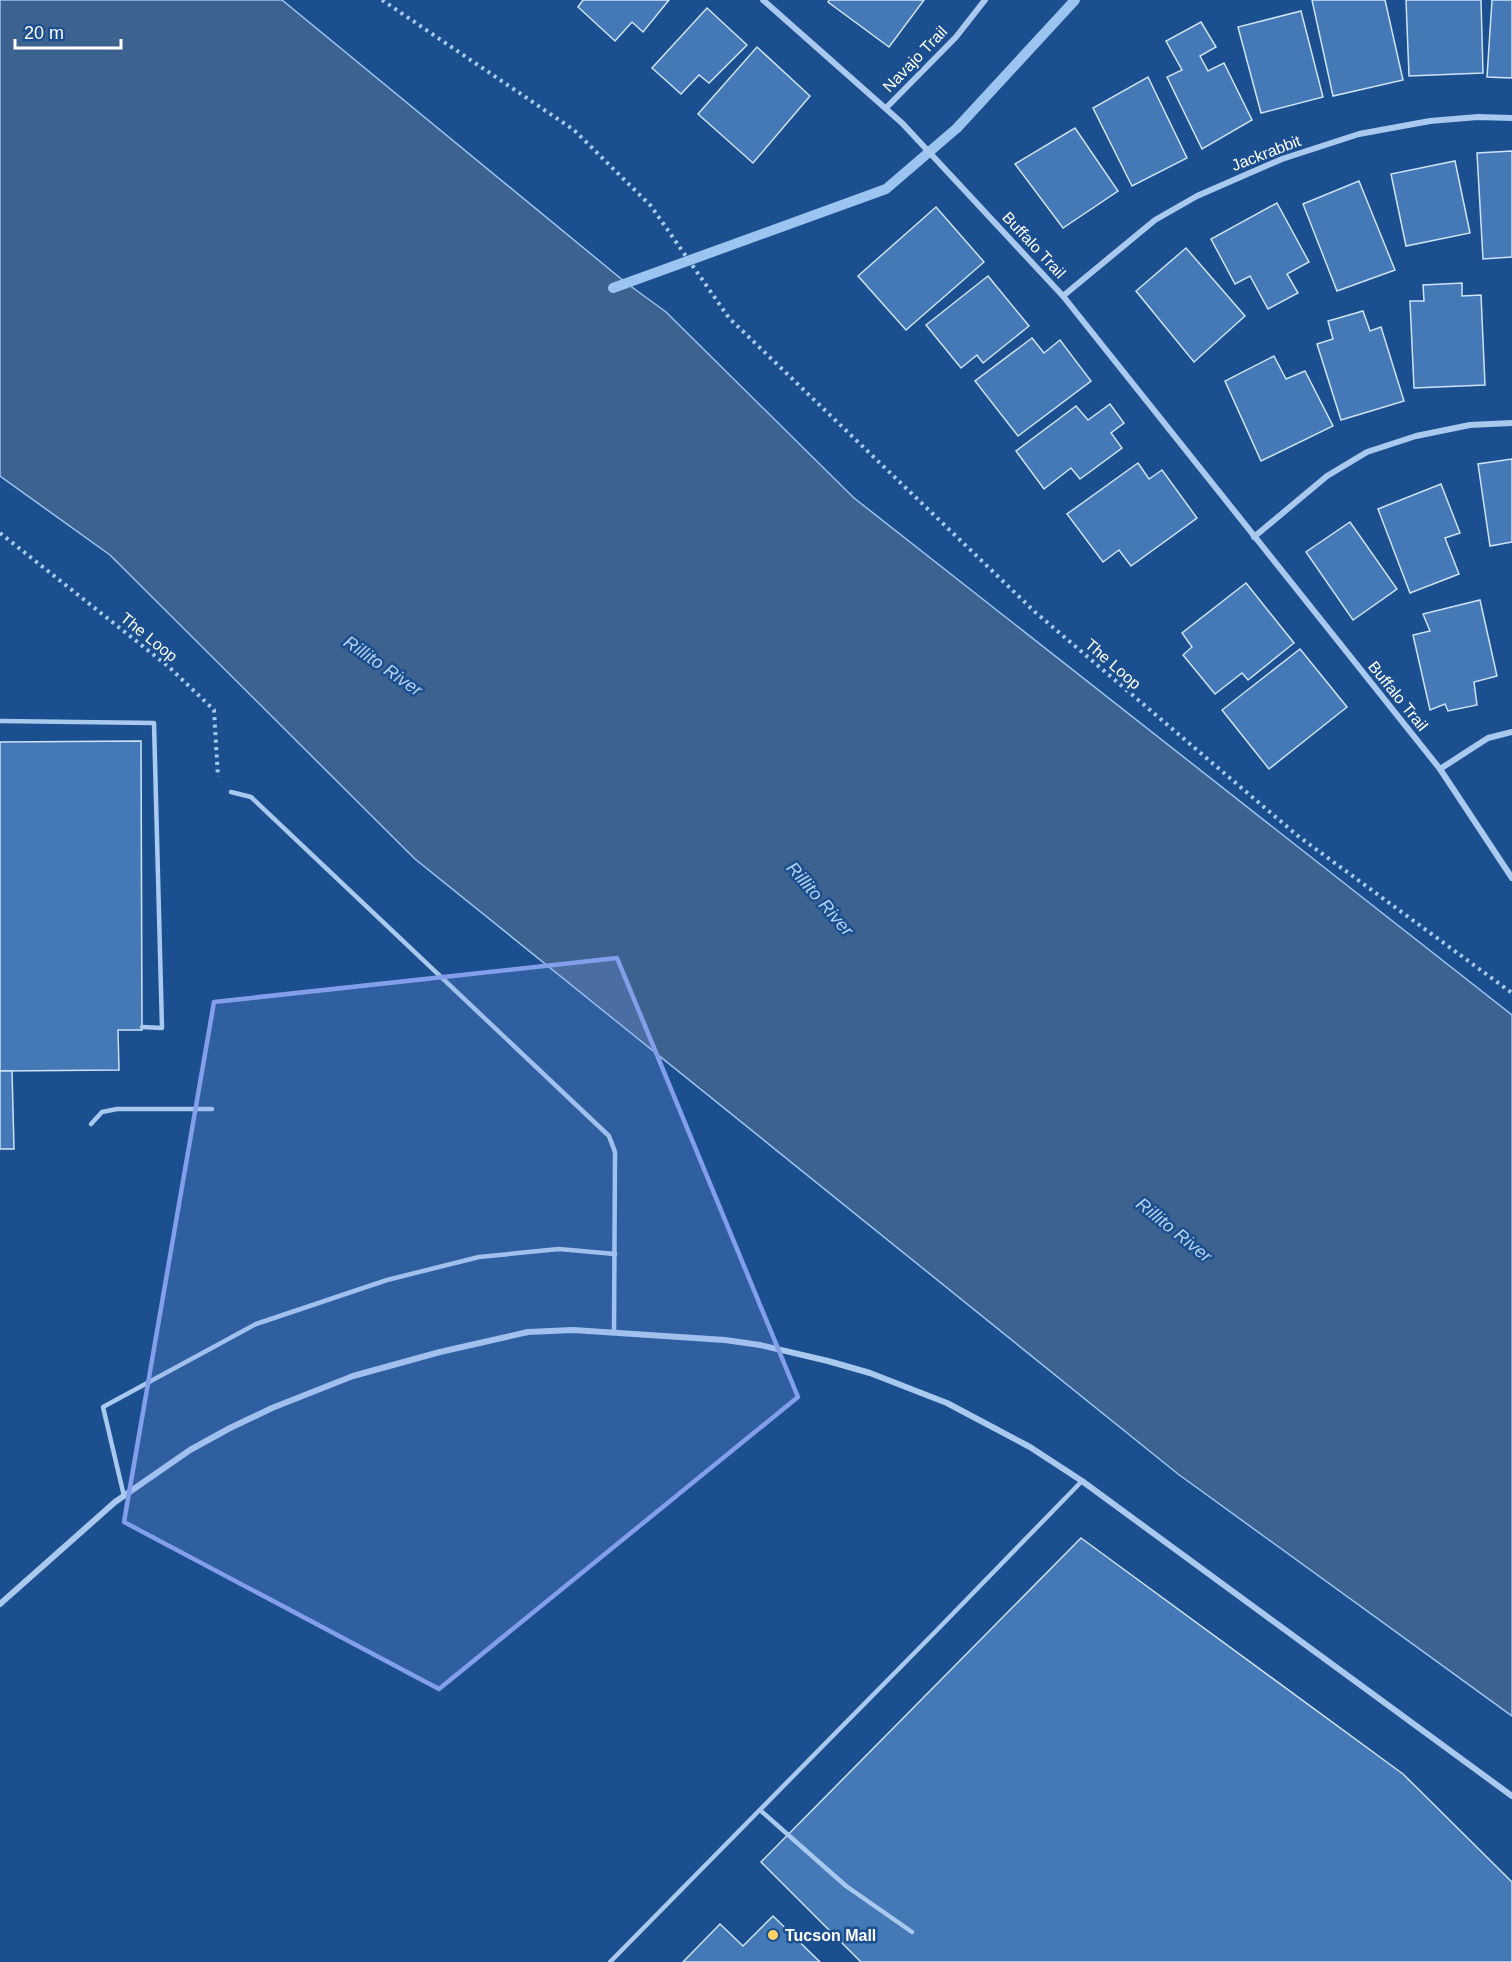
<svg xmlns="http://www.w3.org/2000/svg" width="1512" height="1962" font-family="Arial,sans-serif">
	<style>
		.water { fill: #3c6290; stroke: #9cc4f0; stroke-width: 1.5 }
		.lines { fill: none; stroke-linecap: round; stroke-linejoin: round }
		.stream { stroke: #9cc4f0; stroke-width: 10 }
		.building { fill: #4478b7; stroke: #cfe3fa; stroke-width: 1.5 }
		.path { stroke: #a9c9ee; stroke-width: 4; stroke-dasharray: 3 4.5; stroke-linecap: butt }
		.service { stroke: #a9c9ee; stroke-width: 4.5 }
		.minor { stroke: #a9c9ee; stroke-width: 6 }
		.marked { fill: #839eea; fill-opacity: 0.2; stroke: #839eea; stroke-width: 4.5; stroke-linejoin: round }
		.poi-dot { fill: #ffd166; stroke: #1b4f8f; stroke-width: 2 }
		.labels { text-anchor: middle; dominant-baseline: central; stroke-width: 5; stroke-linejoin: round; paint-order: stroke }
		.street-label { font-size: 16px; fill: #fff; stroke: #1b4f8f }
		.poi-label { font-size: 16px; font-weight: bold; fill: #fff; stroke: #1b4f8f; text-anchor: start }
		.water-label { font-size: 18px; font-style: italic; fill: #b5d3f5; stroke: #1b4f8f }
	</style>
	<rect width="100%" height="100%" fill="#1b4f8f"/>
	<!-- water -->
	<polygon class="water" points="0,0 282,0 625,282 666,312 854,498 1512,1015 1512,1716 1178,1474 415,859 110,555 0,476"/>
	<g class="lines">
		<!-- stream -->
		<polyline class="stream" points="613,288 886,189 957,128 1075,0"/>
	</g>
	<!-- building -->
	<g class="building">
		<polygon points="583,0 669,0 643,32 632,22 615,41 578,7"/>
		<polygon points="829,0 924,0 889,47 828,2"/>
		<polygon points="1312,0 1385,0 1403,80 1333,96"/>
		<polygon points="1406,0 1481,0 1483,73 1409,76"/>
		<polygon points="1492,0 1512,0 1512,78 1487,77"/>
		<polygon points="707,8 747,45 709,83 699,75 681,94 652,68"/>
		<polygon points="1301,11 1323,97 1261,113 1238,27"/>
		<polygon points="1201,22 1216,47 1200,56 1208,71 1224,63 1252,120 1202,149 1167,77 1182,70 1166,41"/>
		<polygon points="757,47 810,96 753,163 698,114"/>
		<polygon points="1148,77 1187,158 1132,186 1093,108"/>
		<polygon points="1075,128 1118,191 1063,228 1015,164"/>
		<polygon points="1512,151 1512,257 1483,259 1477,153"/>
		<polygon points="1455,161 1470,233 1406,246 1391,174"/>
		<polygon points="1359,181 1395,270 1337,291 1303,204"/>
		<polygon points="1277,203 1309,262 1287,274 1298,293 1268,309 1250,276 1235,284 1211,239"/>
		<polygon points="936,207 984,262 906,330 858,276"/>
		<polygon points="1186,248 1245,316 1194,362 1136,291"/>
		<polygon points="988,276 1029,326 983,363 977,355 961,368 926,325"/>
		<polygon points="1462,283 1462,296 1481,295 1485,385 1414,388 1410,301 1424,301 1423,285"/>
		<polygon points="1363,311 1370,331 1381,327 1404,401 1341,420 1317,344 1333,339 1328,321"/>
		<polygon points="1032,338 1044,353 1060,340 1091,381 1018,436 975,381"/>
		<polygon points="1274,356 1286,379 1305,371 1333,426 1261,461 1225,381"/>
		<polygon points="1110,404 1124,423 1111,433 1122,448 1080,479 1071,468 1044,489 1016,451 1076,406 1088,420"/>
		<polygon points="1512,459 1512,542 1490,546 1478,464"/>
		<polygon points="1138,463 1149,479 1162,470 1197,518 1131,566 1119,550 1103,562 1067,514"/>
		<polygon points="1441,484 1460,533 1445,538 1459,574 1410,593 1378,509"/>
		<polygon points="1350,522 1397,589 1353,620 1306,552"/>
		<polygon points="1246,583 1294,643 1248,680 1242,673 1215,694 1183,655 1192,647 1182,633"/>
		<polygon points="1480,600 1497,676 1474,682 1477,705 1448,711 1445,704 1430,710 1413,635 1430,631 1423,614"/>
		<polygon points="1300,649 1347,707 1269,769 1222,710"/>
		<polygon points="141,741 142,1030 118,1030 119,1070 0,1071 0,742"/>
		<polygon points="0,1071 12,1071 14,1149 0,1149"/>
		<polygon points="1081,1538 1403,1774 1512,1882 1512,1962 861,1962 761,1862"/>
		<polygon points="773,1916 820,1962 683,1962 720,1924 743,1946"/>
	</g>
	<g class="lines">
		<!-- path -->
		<g class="path">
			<polyline points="382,0 574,130 651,206 729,318 1035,612 1298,836 1512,993"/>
			<polyline points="0,533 169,667 214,710 218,777"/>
		</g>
		<!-- service -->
		<g class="service">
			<polyline points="0,721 154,723 162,1028 142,1027"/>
			<polyline points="231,792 251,797 609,1136 615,1152 614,1332"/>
			<polyline points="91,1124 102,1112 117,1109 212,1109"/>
			<polyline points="124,1496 103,1407 256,1324 387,1280 479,1257 559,1249 615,1254"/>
			<polyline points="760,1810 846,1886 912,1932"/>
			<polyline points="610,1962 939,1628 1082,1481"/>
		</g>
		<!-- minor -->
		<g class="minor">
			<polyline points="763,0 902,123 1063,296 1440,769 1512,878"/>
			<polyline points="886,108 956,37 985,0"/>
			<polyline points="1063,296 1155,220 1197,196 1282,159 1359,134 1430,121 1478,117 1512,118"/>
			<polyline points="1254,537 1327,476 1367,452 1416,436 1470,425 1512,423"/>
			<polyline points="1440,769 1488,738 1512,732"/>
			<polyline points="0,1604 115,1502 190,1450 230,1428 272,1408 353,1376 440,1352 528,1332 573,1330 725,1340 760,1345 828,1361 870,1373 947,1403 1030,1447 1082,1481 1512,1796"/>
		</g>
	</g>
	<!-- marked area -->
	<path class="marked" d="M 617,958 L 798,1397 L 439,1689 L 124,1522 L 214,1002 Z"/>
	<!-- markers -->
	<circle class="poi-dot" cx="773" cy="1935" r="6"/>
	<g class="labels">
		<!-- street labels -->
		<g class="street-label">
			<text transform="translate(915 59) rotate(-46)">Navajo Trail</text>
			<text transform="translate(1266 153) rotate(-21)">Jackrabbit</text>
			<text transform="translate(1034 245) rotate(47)">Buffalo Trail</text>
			<text transform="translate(149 637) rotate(39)">The Loop</text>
			<text transform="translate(1113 664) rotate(41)">The Loop</text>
			<text transform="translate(1398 696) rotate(51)">Buffalo Trail</text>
		</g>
		<!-- poi labels -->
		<g class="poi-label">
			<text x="785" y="1935">Tucson Mall</text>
		</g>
		<!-- water labels -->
		<g class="water-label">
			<text transform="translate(383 666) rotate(35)">Rillito River</text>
			<text transform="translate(820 899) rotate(49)">Rillito River</text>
			<text transform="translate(1174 1230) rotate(39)">Rillito River</text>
		</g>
	</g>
	<!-- scale -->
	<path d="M15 39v9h106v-9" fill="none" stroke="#ffffff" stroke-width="3"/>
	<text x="24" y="39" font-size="18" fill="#ffffff" stroke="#1b4f8f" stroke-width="4.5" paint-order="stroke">20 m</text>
</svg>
